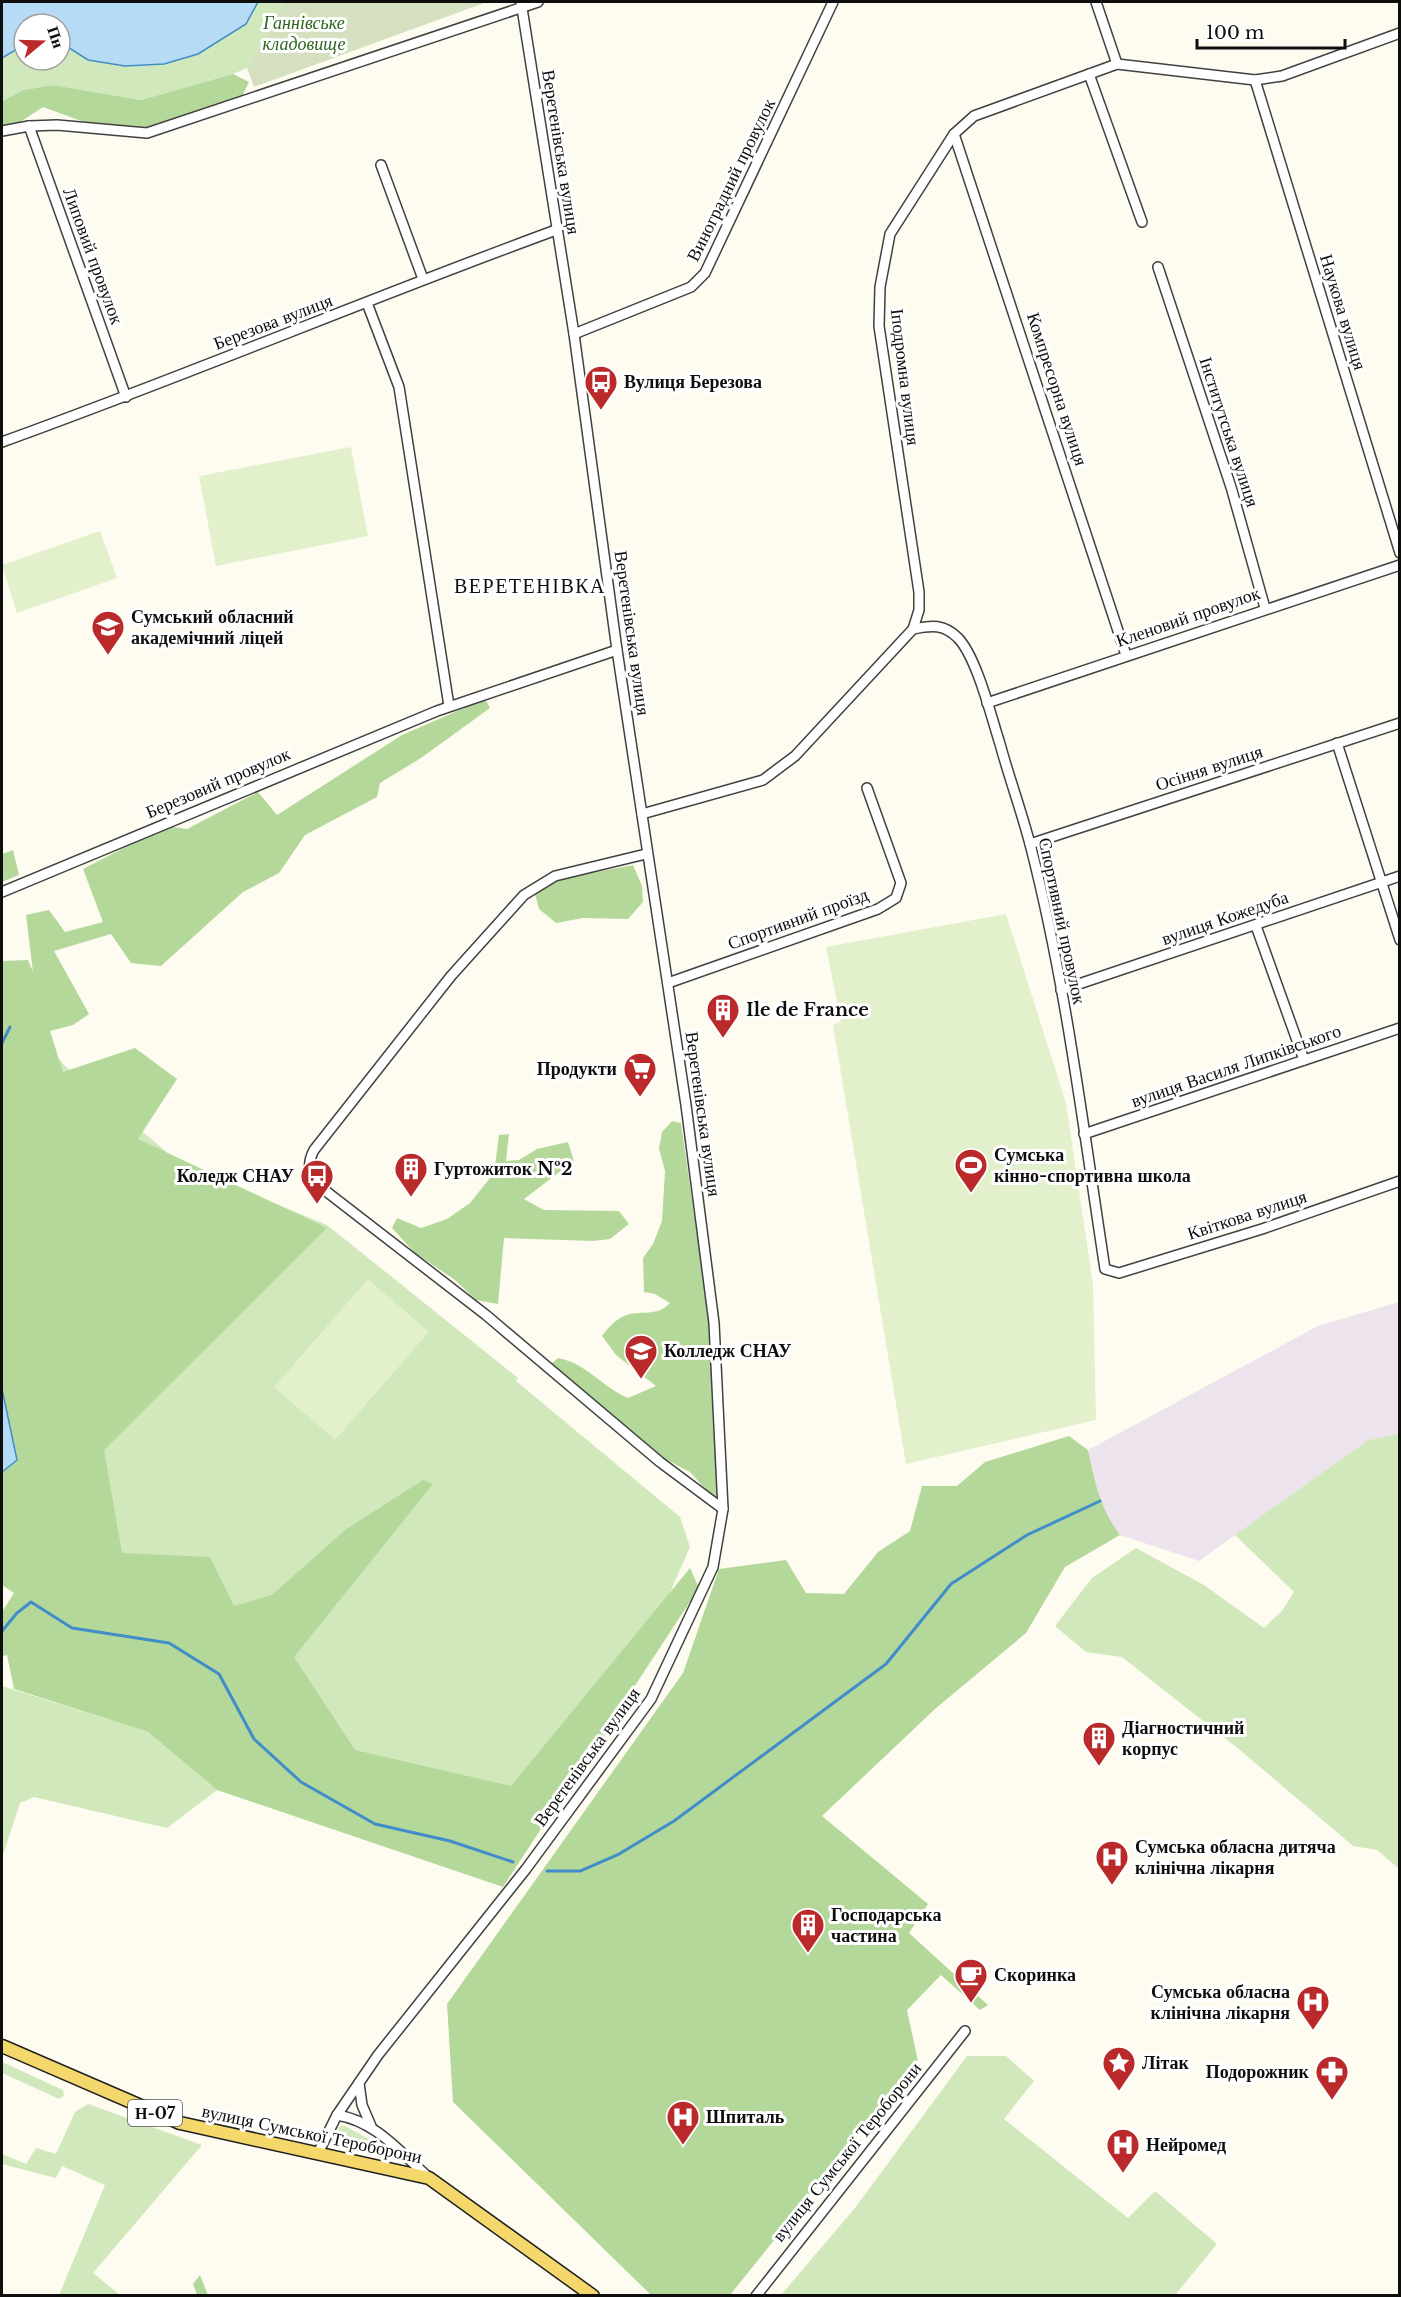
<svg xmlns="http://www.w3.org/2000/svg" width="1401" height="2297" font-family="'Libre Baskerville',serif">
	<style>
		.industrial { fill: #ece3ed }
		.green { fill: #d0e8bb }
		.forest { fill: #b4d89a }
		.cemetery { fill: #d5e0c1 }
		.pitch { fill: #e2f0cc }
		.water { fill: #b6dbf4; stroke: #408dc9; stroke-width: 1.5 }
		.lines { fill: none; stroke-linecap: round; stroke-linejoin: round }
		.stream { stroke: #408dc9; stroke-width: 3 }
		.minor-casing { stroke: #414141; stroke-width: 12 }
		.major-casing { stroke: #1f1f1f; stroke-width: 15 }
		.minor { stroke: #fff; stroke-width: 9 }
		.major { stroke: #f4d86b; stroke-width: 12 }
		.labels { text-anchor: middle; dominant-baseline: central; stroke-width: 6; stroke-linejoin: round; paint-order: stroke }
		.shield { fill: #fff; stroke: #565656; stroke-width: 1.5 }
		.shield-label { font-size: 16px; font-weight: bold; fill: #0e0e0e }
		.park-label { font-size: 18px; font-style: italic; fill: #2c6420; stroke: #fff }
		.street-label { font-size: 18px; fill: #0e0e0e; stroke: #fff }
		.poi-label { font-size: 18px; font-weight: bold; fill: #0e0e0e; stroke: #fff; text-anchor: start }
		.neighbourhood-label { font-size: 20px; letter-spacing: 1.5px; fill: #0e0e0e; stroke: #fff }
	</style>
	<rect width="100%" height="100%" fill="#fefcf0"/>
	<!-- industrial -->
	<polygon class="industrial" points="1399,1302 1399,1434 1368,1440 1199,1561 1120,1535 1108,1520 1100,1501 1088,1450 1318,1326"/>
	<!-- green -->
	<g class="green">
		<polygon points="258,2 285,2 247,68 233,74 141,100 53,85 24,90 2,101 2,58 24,45 24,60 60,60 60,42 89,60 125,66 246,24"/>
		<polygon points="2,1007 45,1041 64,1065 229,1205 274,1203 327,1225 518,1378 516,1381 680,1517 690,1547 610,1729 502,1861 2,1521"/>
		<polygon points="1399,1434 1400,1434 1399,1869 1377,1850 1353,1846 1240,1750 1122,1657 1086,1652 1055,1626 1092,1578 1136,1548 1204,1585 1264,1628 1282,1611 1294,1592 1235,1535 1368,1440"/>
		<polygon points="2,1686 148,1732 217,1790 167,1828 34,1797 20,1803 2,1858"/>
		<polygon points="967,2056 1006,2056 1034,2081 1004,2119 1128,2218 1155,2191 1217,2244 1175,2295 781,2295 855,2208"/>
		<polygon points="2,2062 63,2090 64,2096 59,2099 2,2073"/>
		<polygon points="88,2104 202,2145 93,2273 120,2295 59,2295 105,2185 62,2166 56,2178 2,2164 2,2154 26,2164 36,2148 56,2154 75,2112"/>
		<polygon points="343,2125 378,2144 377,2148 342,2140 338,2128"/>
	</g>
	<!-- forest -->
	<g class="forest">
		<polygon points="233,74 249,82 240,100 141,135 98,127 43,107 2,134 2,101 24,90 53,85 141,100"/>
		<polygon points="485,699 490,708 421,758 380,783 377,797 305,835 279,873 243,892 161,966 131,963 111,934 54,951 89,1014 73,1025 50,1031 63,1072 135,1048 177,1079 138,1139 327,1228 104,1450 122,1553 210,1557 234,1606 272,1595 345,1530 423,1480 433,1484 294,1657 355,1750 511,1786 690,1568 699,1588 503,1887 217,1790 148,1732 14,1689 7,1655 2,1656 2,1612 14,1593 2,1585 2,1472 16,1460 2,1389 2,961 28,960 33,972 26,915 49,910 65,932 103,922 83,869 166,826 187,829 258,792 277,815 402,735"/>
		<polygon points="13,850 19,875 2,882 2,854"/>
		<polygon points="633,865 642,886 643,902 628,919 583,918 556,923 539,909 535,894 556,880"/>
		<path d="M 672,1121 L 681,1123 L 714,1353 L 719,1504 L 690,1472 L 661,1457 L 550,1365 L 558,1358 C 586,1363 602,1387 628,1398 L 656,1386 L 616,1355 L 602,1336 C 608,1328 615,1320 624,1316 C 641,1309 656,1318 670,1303 L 655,1294 L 644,1292 L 643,1258 L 653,1244 L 662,1221 L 665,1171 L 659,1149 L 662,1132 Z"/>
		<polygon points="509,1134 506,1161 519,1160 537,1149 568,1142 574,1161 524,1199 544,1210 619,1211 629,1224 610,1239 593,1241 504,1238 498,1304 476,1300 455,1280 415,1253 392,1228 397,1218 421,1228 447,1219 470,1203 494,1173 499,1135"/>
		<path d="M 1069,1436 L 1088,1450 C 1095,1482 1100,1509 1120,1535 L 1065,1567 L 1026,1633 L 935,1709 L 822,1816 L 928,1904 L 909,1933 L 988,2005 L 980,2010 L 941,1975 L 907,2010 L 918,2061 L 730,2295 L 651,2295 L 453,2102 L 447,2004 L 683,1673 L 719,1569 L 786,1560 L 806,1593 L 844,1594 L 878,1552 L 910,1531 L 922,1486 L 957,1486 L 985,1462 Z"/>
		<polygon points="200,2275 208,2295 197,2295 193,2284"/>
	</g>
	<!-- cemetery -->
	<polygon class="cemetery" points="285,2 487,2 254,87 247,68"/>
	<!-- pitch -->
	<g class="pitch">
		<polygon points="351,447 368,536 216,566 199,476"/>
		<polygon points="100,531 117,578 17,613 2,565"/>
		<polygon points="1006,914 1066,1103 1093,1285 1096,1420 906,1464 833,1025 841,1021 826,947"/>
		<polygon points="368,1279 429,1332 335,1440 274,1387"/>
	</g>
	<!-- water -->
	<g class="water">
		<polygon points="2,2 258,2 246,24 198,54 164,64 125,66 88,60 60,42 60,24 24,24 24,45 2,58"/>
		<polygon points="2,1389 17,1460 2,1472"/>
	</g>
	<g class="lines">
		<!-- stream -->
		<g class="stream">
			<polyline points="2,1043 10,1027"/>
			<polyline points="2,1631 17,1613 31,1602 72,1628 169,1643 219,1674 254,1739 301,1782 375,1824 450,1841 513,1862"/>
			<polyline points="547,1871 580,1871 619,1854 674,1821 886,1664 951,1584 1027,1535 1100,1501"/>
		</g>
		<!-- minor casing -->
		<g class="minor-casing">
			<g id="minor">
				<polyline points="1096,2 1117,64"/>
				<polyline points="1089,74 1142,222"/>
				<polyline points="1255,80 1400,553"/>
				<polyline points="29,126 126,397"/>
				<polyline points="2,131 29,126 57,125 147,133 538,2"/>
				<polyline points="954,134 1126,655"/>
				<polyline points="381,165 423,279"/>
				<polyline points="1158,267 1231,487 1265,608"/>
				<polyline points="367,303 399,387 449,706"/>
				<polyline points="574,334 691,287 705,273 833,2"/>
				<path d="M 2,442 C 188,375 370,298 556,230"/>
				<path d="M 913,629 C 932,625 944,624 958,638 C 977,658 991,716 1000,744 C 1009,777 1021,810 1030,844 C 1066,983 1083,1127 1105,1269 L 1119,1273 L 1262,1229 L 1400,1181"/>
				<polyline points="987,703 1400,565"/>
				<polyline points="1337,743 1400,940"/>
				<polyline points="642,814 763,780 795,756 913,629 919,610 919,592 879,326 880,287 890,234 954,134 974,116 1117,64 1255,80 1282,76 1400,33"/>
				<polyline points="1030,844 1400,723"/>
				<path d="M 646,854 L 555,876 L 524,895 L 451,976 L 314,1150 C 304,1169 312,1179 327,1192 L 486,1315 L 660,1462 L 723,1509"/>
				<polyline points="2,892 437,711 617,650"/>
				<polyline points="1256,926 1304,1060"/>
				<polyline points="668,983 878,909 896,898 901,883 867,788"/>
				<polyline points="1061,990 1400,876"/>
				<polyline points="1084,1134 1400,1028"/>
				<polyline points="359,2083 362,2105 371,2126"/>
				<path d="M 337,2115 C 375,2121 399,2151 427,2176"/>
				<polyline points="318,2153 337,2115 378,2055 526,1869 651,1699 713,1567 723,1509 714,1323 686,1105 617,650 574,334 521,2"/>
				<polyline points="756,2296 965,2031"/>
			</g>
		</g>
		<!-- major casing -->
		<g class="major-casing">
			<polyline id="major" points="2,2046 180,2123 429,2178 593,2296"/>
		</g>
		<!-- minor -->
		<use href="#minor" class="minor"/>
		<!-- major -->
		<use href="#major" class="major"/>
	</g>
	<!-- icons -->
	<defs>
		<g id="bus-pin" transform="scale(1.725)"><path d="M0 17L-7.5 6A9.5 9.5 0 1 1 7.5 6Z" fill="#ba2a2b" stroke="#fff"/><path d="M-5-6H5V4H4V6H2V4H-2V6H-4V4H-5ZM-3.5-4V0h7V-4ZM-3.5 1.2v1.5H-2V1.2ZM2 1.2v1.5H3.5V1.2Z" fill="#fff"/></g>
		<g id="school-pin" transform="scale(1.725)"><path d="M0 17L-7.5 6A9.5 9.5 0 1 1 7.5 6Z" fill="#ba2a2b" stroke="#fff"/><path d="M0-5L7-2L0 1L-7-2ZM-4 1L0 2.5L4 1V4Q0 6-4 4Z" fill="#fff"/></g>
		<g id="building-pin" transform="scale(1.725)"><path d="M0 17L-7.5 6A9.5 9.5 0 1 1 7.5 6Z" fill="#ba2a2b" stroke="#fff"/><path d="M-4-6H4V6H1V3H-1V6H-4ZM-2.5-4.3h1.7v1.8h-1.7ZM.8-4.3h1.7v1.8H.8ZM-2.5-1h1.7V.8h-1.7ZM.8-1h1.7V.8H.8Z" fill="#fff"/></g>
		<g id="supermarket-pin" transform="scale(1.725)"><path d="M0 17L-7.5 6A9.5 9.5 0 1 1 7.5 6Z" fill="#ba2a2b" stroke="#fff"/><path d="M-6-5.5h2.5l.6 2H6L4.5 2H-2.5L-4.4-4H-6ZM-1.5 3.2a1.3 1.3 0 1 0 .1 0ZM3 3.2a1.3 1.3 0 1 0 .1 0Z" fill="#fff"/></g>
		<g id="stadium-pin" transform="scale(1.725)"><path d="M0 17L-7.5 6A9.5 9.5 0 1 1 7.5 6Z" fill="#ba2a2b" stroke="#fff"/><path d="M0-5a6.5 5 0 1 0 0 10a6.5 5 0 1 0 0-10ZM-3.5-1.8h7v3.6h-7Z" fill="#fff"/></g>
		<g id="university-pin" transform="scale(1.725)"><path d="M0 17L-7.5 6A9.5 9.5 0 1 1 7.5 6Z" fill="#ba2a2b" stroke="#fff"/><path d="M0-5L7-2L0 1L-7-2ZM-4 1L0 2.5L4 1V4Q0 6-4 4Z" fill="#fff"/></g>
		<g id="hospital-pin" transform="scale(1.725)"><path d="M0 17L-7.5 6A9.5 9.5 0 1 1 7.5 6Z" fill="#ba2a2b" stroke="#fff"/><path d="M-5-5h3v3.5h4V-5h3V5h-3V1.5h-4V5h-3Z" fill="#fff"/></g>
		<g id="cafe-pin" transform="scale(1.725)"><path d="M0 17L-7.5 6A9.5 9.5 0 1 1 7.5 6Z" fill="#ba2a2b" stroke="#fff"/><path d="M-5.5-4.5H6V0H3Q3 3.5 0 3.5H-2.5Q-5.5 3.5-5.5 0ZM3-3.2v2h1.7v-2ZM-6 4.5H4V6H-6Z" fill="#fff"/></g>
		<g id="sight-pin" transform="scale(1.725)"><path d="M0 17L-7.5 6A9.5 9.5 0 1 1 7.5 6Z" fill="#ba2a2b" stroke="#fff"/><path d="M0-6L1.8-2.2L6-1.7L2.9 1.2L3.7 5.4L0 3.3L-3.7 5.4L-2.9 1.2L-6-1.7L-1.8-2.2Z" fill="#fff"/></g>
		<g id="pharmacy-pin" transform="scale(1.725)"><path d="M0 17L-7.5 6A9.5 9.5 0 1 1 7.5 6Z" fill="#ba2a2b" stroke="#fff"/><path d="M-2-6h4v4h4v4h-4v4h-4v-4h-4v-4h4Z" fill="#fff"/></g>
	</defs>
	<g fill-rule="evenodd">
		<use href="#bus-pin" x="601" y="382"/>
		<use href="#school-pin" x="108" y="627"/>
		<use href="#building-pin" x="723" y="1010"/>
		<use href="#supermarket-pin" x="640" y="1069"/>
		<use href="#stadium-pin" x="971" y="1165"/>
		<use href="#building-pin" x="411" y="1169"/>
		<use href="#bus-pin" x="317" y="1176"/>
		<use href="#university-pin" x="641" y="1351"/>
		<use href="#building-pin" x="1099" y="1738"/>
		<use href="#hospital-pin" x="1112" y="1857"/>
		<use href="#building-pin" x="808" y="1925"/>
		<use href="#cafe-pin" x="971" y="1975"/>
		<use href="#hospital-pin" x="1313" y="2002"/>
		<use href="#sight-pin" x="1119" y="2063"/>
		<use href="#pharmacy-pin" x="1332" y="2072"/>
		<use href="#hospital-pin" x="683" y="2117"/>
		<use href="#hospital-pin" x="1123" y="2145"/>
	</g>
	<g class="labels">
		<!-- shield labels -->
		<rect class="shield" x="128" y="2100" width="54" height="26" rx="4.5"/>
		<g class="shield-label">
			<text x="155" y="2113">Н-07</text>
		</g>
		<!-- park labels -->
		<g class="park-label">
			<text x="304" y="23">Ганнівське<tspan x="304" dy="21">кладовище</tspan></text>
		</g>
		<!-- street labels -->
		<g class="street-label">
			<text transform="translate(561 152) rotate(81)">Веретенівська вулиця</text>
			<text transform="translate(731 180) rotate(-64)">Виноградний провулок</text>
			<text transform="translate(93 256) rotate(70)">Липовий провулок</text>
			<text transform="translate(1343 312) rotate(73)">Наукова вулиця</text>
			<text transform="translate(273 322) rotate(-21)">Березова вулиця</text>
			<text transform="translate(905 377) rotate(83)">Іподромна вулиця</text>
			<text transform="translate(1057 389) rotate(72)">Компресорна вулиця</text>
			<text transform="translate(1229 432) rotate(72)">Інститутська вулиця</text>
			<text transform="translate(1188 617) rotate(-19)">Кленовий провулок</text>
			<text transform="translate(632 633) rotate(82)">Веретенівська вулиця</text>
			<text transform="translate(1209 768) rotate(-18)">Осіння вулиця</text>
			<text transform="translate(218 783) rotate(-23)">Березовий провулок</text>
			<text transform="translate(1225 918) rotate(-19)">вулиця Кожедуба</text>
			<text transform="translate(798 919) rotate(-20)">Спортивний проїзд</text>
			<text transform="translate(1062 921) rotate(78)">Спортивний провулок</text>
			<text transform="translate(1236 1066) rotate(-19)">вулиця Василя Липківського</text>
			<text transform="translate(703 1114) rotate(82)">Веретенівська вулиця</text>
			<text transform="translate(1247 1215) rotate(-18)">Квіткова вулиця</text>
			<text transform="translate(587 1757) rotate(-54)">Веретенівська вулиця</text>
			<text transform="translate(312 2134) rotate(12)">вулиця Сумської Тероборони</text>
			<text transform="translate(847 2152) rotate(-51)">вулиця Сумської Тероборони</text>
		</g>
		<!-- poi labels -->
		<g class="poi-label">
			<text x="624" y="382">Вулиця Березова</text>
			<text x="131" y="617">Сумський обласний<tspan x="131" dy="21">академічний ліцей</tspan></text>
			<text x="746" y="1010">Ile de France</text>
			<text x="617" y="1069" text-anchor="end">Продукти</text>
			<text x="994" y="1155">Сумська<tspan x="994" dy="21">кінно-спортивна школа</tspan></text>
			<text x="434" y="1169">Гуртожиток №2</text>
			<text x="294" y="1176" text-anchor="end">Коледж СНАУ</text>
			<text x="664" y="1351">Колледж СНАУ</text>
			<text x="1122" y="1728">Діагностичний<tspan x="1122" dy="21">корпус</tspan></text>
			<text x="1135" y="1847">Сумська обласна дитяча<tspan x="1135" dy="21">клінічна лікарня</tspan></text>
			<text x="831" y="1915">Господарська<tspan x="831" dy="21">частина</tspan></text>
			<text x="994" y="1975">Скоринка</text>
			<text x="1290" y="1992" text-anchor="end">Сумська обласна<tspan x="1290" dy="21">клінічна лікарня</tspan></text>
			<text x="1142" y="2063">Літак</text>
			<text x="1309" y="2072" text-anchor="end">Подорожник</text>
			<text x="706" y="2117">Шпиталь</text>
			<text x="1146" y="2145">Нейромед</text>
		</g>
		<!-- neighbourhood labels -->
		<g class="neighbourhood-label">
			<text x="530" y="586">ВЕРЕТЕНІВКА</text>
		</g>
	</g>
	<!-- border -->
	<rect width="1401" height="2297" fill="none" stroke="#0e0e0e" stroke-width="6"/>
	<!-- north arrow -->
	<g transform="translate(42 42) rotate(71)"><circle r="28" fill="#ffffff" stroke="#9f9f9f" stroke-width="1.5"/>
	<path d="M0-4.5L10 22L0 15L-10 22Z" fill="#ba2a2b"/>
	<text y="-9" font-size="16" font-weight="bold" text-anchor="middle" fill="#0e0e0e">Пн</text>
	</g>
	<!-- scale -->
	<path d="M1197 39v9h148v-9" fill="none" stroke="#0e0e0e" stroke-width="3"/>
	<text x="1206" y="39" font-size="18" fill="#0e0e0e" stroke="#ffffff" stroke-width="4.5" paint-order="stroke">100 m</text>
</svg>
